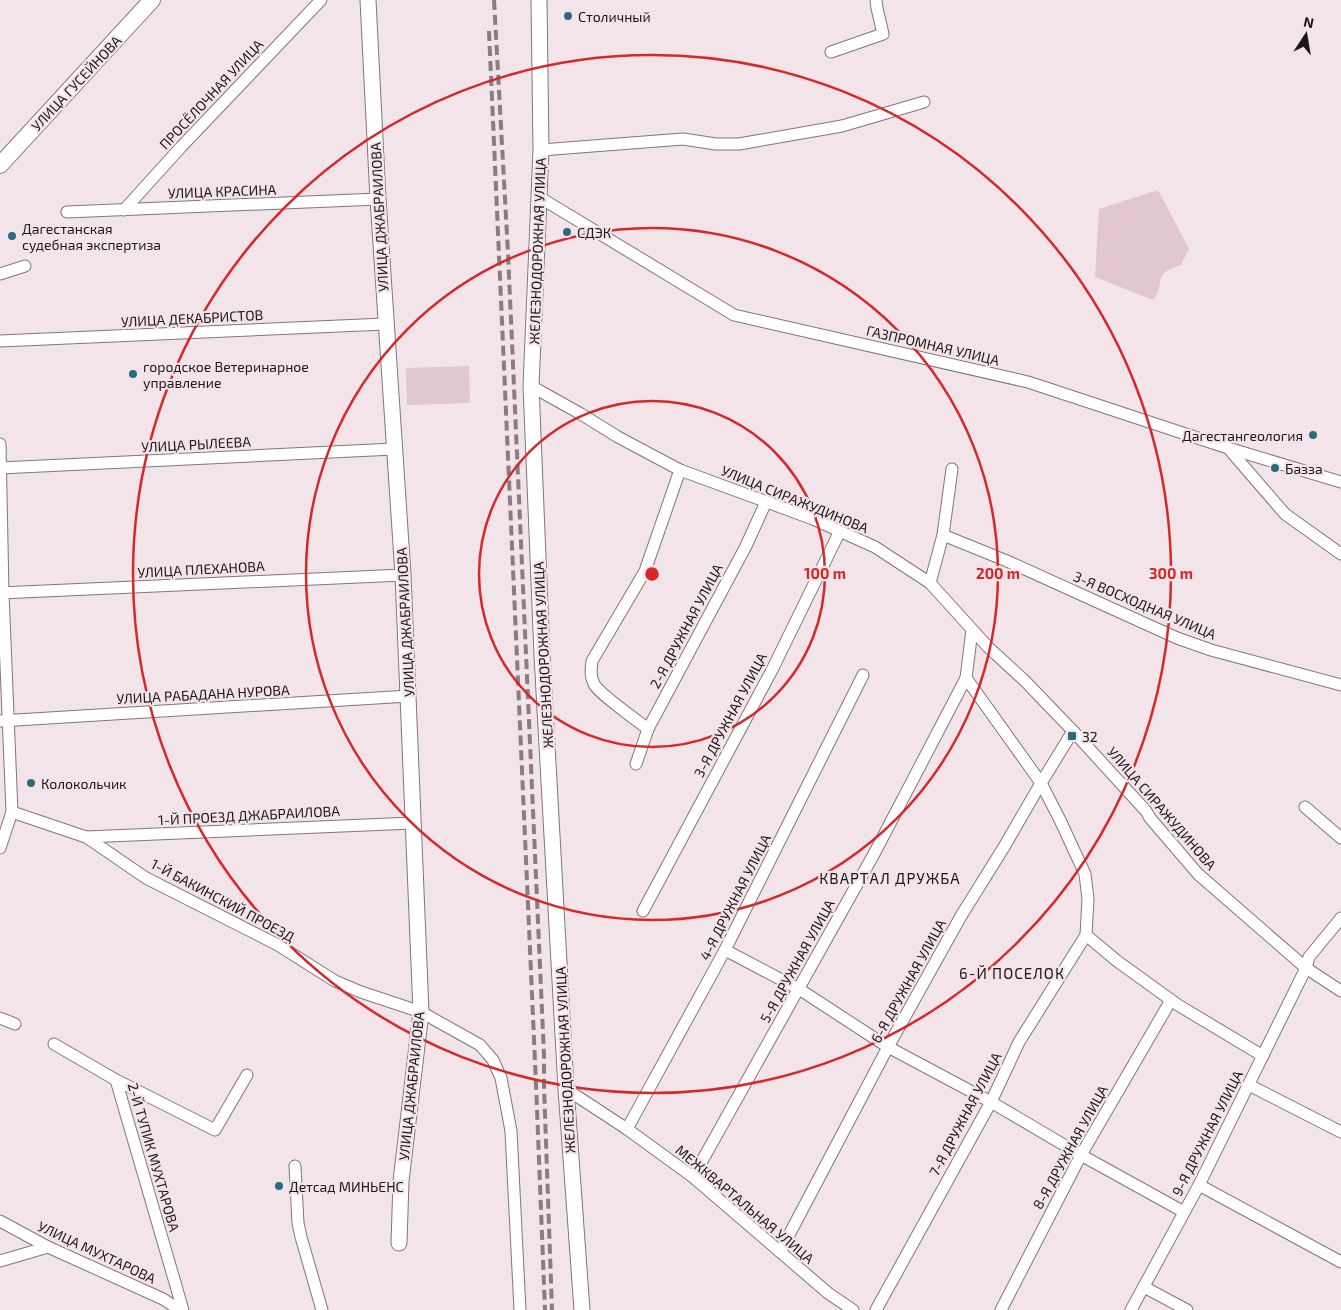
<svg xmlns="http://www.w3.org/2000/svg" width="1341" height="1310" font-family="'Exo 2',sans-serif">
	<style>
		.green { fill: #e3c7d0 }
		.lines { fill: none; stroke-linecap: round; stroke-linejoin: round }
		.minor-casing { stroke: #827579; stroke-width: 13 }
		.tertiary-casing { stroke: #827579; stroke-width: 17 }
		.secondary-casing { stroke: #827579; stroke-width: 18 }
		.minor { stroke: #fff; stroke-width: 11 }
		.tertiary { stroke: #fff; stroke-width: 15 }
		.secondary { stroke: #fff; stroke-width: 16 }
		.rail { stroke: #887e81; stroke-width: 4; stroke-dasharray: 10 5; stroke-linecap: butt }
		.ring { fill: none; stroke: #d62828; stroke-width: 2.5 }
		.poi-dot { fill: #296a7e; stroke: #f3e4e9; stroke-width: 2 }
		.labels { text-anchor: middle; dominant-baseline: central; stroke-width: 4.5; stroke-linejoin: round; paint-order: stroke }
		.poi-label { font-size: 14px; fill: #1c1718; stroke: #f3e4e9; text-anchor: start }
		.street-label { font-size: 14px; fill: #1c1718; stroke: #f3e4e9 }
		.neighbourhood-label { font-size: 15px; letter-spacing: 1px; fill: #1c1718; stroke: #f3e4e9 }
		.centre { fill: #d62828; stroke: #f3e4e9; stroke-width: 2.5 }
		.ring-label { font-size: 15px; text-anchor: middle; font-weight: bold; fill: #d62828; stroke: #f3e4e9; stroke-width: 4.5; stroke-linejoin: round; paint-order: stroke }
	</style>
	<rect width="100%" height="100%" fill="#f3e4e9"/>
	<!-- green -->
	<g class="green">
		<polygon points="1158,190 1189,249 1181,265 1166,271 1161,277 1158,292 1153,300 1095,277 1099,209"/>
		<polygon points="469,366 470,403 407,405 406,368"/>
	</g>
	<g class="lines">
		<!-- minor casing -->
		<g class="minor-casing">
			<g id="minor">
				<polyline points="831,52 883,34 877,8 876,0"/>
				<polyline points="541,150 683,139 716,144 739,144 842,126 924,102"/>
				<polyline points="539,197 734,315 1028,382 1228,448 1341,482"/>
				<polyline points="124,210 181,147 321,0"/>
				<polyline points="67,212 378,199"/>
				<polyline points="0,274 25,266"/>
				<polyline points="0,341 385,324"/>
				<polyline points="531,386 581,414 618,437 680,470 813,519 875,547 930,583 988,647 1025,681 1073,731 1146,811 1150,818 1198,874 1306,968 1341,991"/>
				<polyline points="0,444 3,593 12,812 0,848"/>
				<polyline points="1228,448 1285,514 1341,554"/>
				<polyline points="0,468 394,449"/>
				<polyline points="943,535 1007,561 1177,638 1211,650 1341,685"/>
				<polyline points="930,583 943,535 952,469"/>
				<polyline points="0,593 403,575"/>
				<polyline points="972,630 966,678 1041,783 1060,820 1085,874 1088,899 1086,935 1117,961 1178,1005 1263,1056"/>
				<polyline points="0,721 409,696"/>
				<path d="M 648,729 C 638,721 599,694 594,684 C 590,676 591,669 592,661 L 645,571 L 680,470"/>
				<polyline points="636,764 648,729 746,546 766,502"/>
				<polyline points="1305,807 1341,838"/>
				<polyline points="12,812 86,837 146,878 278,945 335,981 361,992 421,1012 480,1045 493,1060 501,1078 511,1131 520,1310"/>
				<polyline points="86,837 413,823"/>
				<polyline points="643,911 772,670 840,531"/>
				<polyline points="725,950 799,989 888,1047 991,1102 1081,1155 1184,1212"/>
				<polyline points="0,1018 15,1024"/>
				<polyline points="54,1044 116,1080 215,1130 247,1075"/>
				<polyline points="116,1080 183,1310"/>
				<polyline points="1249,1085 1341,1132"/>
				<polyline points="566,1089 627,1129 693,1177 828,1293 853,1310"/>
				<polyline points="627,1129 725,950 863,675"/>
				<polyline points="295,1166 298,1223 301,1237 322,1310"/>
				<polyline points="693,1177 874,854 966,678"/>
				<polyline points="1199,1185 1341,1262"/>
				<polyline points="0,1221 48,1247 163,1299 180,1310"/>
				<polyline points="780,1252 888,1047 961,916 1004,847 1041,783 1073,731"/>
				<polyline points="0,1261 48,1247"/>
				<polyline points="1144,1287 1187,1310"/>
				<polyline points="876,1310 991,1102 1019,1042 1086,935"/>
				<polyline points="1001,1310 1081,1155 1171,1000"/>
				<polyline points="1131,1310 1199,1185 1306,968 1309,957 1341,918"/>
			</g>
		</g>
		<!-- tertiary casing -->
		<g class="tertiary-casing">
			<g id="tertiary">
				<polyline points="368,0 378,199 403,575 421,1012 401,1181 399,1243"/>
				<polyline points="539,0 541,150 531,386 542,655 566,1089 582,1310"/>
			</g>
		</g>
		<!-- secondary casing -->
		<g class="secondary-casing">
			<polyline id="secondary" points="0,165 152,0"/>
		</g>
		<!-- minor -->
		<use href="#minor" class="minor"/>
		<!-- tertiary -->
		<use href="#tertiary" class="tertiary"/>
		<!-- secondary -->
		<use href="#secondary" class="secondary"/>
		<!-- rail -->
		<g class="rail">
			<polyline points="494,0 508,253 544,1055 544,1086 552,1310"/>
			<polyline points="489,31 536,1084 545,1310"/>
		</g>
	</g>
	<!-- distance rings -->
	<g class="ring">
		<circle cx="652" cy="574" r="173"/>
		<circle cx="652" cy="574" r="346"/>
		<circle cx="652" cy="574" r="519"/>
	</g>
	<!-- markers -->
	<g class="poi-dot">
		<circle cx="568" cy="16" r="5"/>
		<circle cx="567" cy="232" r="5"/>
		<circle cx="12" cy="236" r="5"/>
		<circle cx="133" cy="374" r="5"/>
		<circle cx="1313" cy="435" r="5"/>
		<circle cx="1275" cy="468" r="5"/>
		<rect x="1067" y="731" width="10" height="10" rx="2.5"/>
		<circle cx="31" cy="783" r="5"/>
		<circle cx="279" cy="1186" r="5"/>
	</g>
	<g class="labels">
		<!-- poi labels -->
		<g class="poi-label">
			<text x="578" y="16">Столичный</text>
			<text x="22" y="228">Дагестанская<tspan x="22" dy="16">судебная экспертиза</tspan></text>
			<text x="577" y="232">СДЭК</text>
			<text x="143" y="366">городское Ветеринарное<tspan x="143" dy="16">управление</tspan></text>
			<text x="1303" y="435" text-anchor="end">Дагестангеология</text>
			<text x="1285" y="468">Базза</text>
			<text x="1082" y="736">32</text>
			<text x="41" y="783">Колокольчик</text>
			<text x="289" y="1186">Детсад МИНЬЕНС</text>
		</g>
		<!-- street labels -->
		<g class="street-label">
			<text transform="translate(76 83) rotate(-47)">УЛИЦА ГУСЕЙНОВА</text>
			<text transform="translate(211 94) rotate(-47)">ПРОСЁЛОЧНАЯ УЛИЦА</text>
			<text transform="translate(222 191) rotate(-2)">УЛИЦА КРАСИНА</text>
			<text transform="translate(379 217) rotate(-93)">УЛИЦА ДЖАБРАИЛОВА</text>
			<text transform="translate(537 251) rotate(-88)">ЖЕЛЕЗНОДОРОЖНАЯ УЛИЦА</text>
			<text transform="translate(192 318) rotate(-3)">УЛИЦА ДЕКАБРИСТОВ</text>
			<text transform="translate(933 345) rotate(13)">ГАЗПРОМНАЯ УЛИЦА</text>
			<text transform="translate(196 444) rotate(-3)">УЛИЦА РЫЛЕЕВА</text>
			<text transform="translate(795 499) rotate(22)">УЛИЦА СИРАЖУДИНОВА</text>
			<text transform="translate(201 569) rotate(-3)">УЛИЦА ПЛЕХАНОВА</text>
			<text transform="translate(1145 605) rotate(23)">3-Я ВОСХОДНАЯ УЛИЦА</text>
			<text transform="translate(405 622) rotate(-93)">УЛИЦА ДЖАБРАИЛОВА</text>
			<text transform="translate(686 626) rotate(-62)">2-Я ДРУЖНАЯ УЛИЦА</text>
			<text transform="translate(543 655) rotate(-93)">ЖЕЛЕЗНОДОРОЖНАЯ УЛИЦА</text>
			<text transform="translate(203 694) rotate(-3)">УЛИЦА РАБАДАНА НУРОВА</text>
			<text transform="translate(730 715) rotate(-62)">3-Я ДРУЖНАЯ УЛИЦА</text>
			<text transform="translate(1162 808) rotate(49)">УЛИЦА СИРАЖУДИНОВА</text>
			<text transform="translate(249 815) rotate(-3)">1-Й ПРОЕЗД ДЖАБРАИЛОВА</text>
			<text transform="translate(735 897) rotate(-63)">4-Я ДРУЖНАЯ УЛИЦА</text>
			<text transform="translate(223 900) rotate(28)">1-Й БАКИНСКИЙ ПРОЕЗД</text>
			<text transform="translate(797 961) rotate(-61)">5-Я ДРУЖНАЯ УЛИЦА</text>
			<text transform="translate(908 981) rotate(-61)">6-Я ДРУЖНАЯ УЛИЦА</text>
			<text transform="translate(565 1060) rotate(-93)">ЖЕЛЕЗНОДОРОЖНАЯ УЛИЦА</text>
			<text transform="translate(411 1086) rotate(-84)">УЛИЦА ДЖАБРАИЛОВА</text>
			<text transform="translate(965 1114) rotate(-62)">7-Я ДРУЖНАЯ УЛИЦА</text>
			<text transform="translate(1207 1133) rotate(-63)">9-Я ДРУЖНАЯ УЛИЦА</text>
			<text transform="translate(1070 1147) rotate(-61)">8-Я ДРУЖНАЯ УЛИЦА</text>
			<text transform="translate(154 1157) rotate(74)">2-Й ТУПИК МУХТАРОВА</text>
			<text transform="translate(745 1204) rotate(40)">МЕЖКВАРТАЛЬНАЯ УЛИЦА</text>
			<text transform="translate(97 1252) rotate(25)">УЛИЦА МУХТАРОВА</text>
		</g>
		<!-- neighbourhood labels -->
		<g class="neighbourhood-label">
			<text x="890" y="878">КВАРТАЛ ДРУЖБА</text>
			<text x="1012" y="973">6-Й ПОСЕЛОК</text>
		</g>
	</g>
	<circle cx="652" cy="574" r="8" class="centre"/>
	<g class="ring-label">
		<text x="825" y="579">100 m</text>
		<text x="998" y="579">200 m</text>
		<text x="1171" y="579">300 m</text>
	</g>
	<!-- north arrow -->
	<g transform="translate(1306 35) rotate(12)" stroke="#f3e4e9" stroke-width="4" paint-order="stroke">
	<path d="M0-4L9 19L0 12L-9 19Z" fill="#1c1718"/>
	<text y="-8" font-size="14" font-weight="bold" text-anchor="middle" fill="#1c1718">N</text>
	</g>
</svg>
